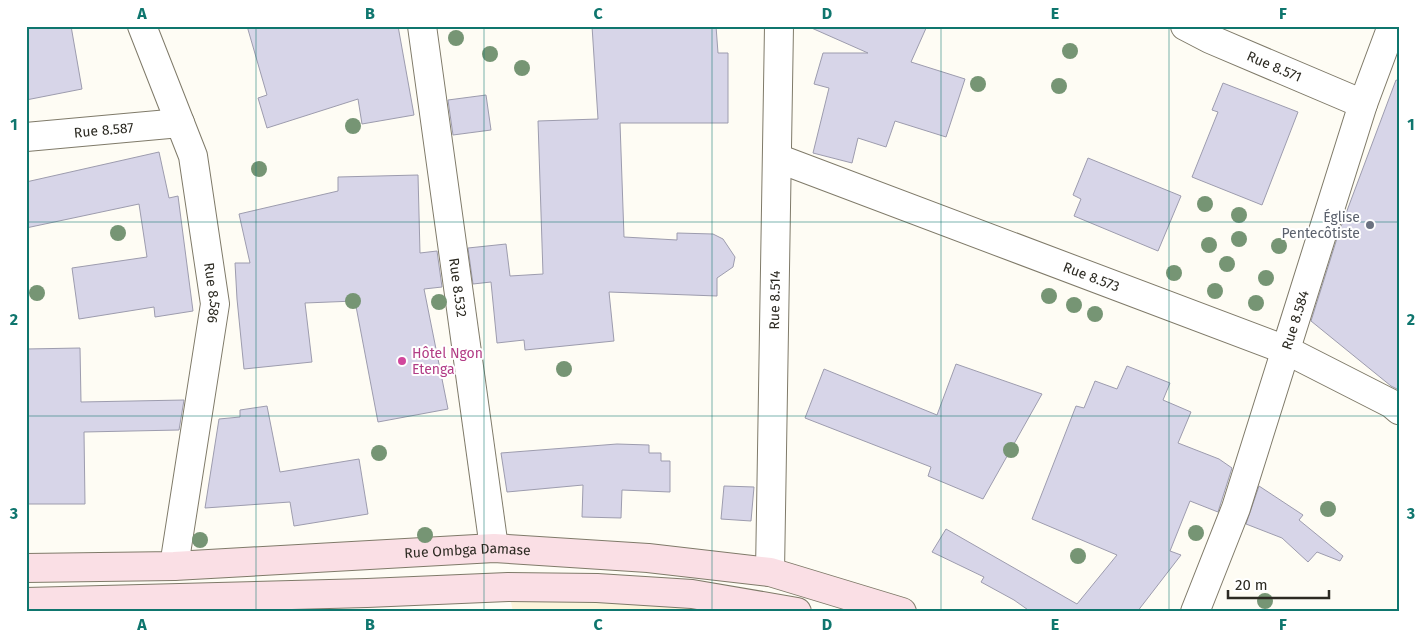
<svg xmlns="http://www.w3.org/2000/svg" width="1425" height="638" font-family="'Fira Sans',sans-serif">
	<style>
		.built { fill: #fcf4da }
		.building { fill: #d7d5e8; stroke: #9d9cae }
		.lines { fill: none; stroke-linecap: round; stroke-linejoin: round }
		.minor-casing { stroke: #7f7a69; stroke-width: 30 }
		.secondary-casing { stroke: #7f7a69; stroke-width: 30 }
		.minor { stroke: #fff; stroke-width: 28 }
		.secondary { stroke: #fadfe5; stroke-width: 28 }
		.tree { fill: #769574 }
		.grid { fill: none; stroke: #0f766e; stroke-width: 1; stroke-opacity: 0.55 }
		.worship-dot { fill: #6b7280; stroke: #fff; stroke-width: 2 }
		.hotel-dot { fill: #d1479c; stroke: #fff; stroke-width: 2 }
		.labels { text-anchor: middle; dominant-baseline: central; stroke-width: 4; stroke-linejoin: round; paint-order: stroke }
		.street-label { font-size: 14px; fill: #2c2a22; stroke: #fff }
		.worship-label { font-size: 14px; fill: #5b616d; stroke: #fff; text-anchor: end }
		.hotel-label { font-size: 14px; fill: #b23c85; stroke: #fff; text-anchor: start }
		.neatline { fill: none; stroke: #0f766e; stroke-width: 2 }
		.grid-label { font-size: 16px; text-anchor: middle; font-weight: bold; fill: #0f766e }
	</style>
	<rect width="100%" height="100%" fill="#fefcf4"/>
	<!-- built -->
	<polygon class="built" points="508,587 797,612 513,612"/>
	<!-- building -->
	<g class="building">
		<polygon points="26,26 71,26 82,89 26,100"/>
		<polygon points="247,26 398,26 414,115 362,124 358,99 267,128 258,98 267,95"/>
		<polygon points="592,26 716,26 718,53 728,53 728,123 620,123 624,237 677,240 677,233 713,234 723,239 735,257 733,267 717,278 717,296 609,292 614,341 525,350 524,340 497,343 491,282 473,284 468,248 506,244 510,276 543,274 538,121 598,119"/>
		<polygon points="807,26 927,26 911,62 965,79 946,137 895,121 886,147 858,138 852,163 813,153 829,88 814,84 823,53 868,53"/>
		<polygon points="1396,80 1399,81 1399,390 1391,386 1311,321 1339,232"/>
		<polygon points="1223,83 1298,112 1262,205 1192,177 1218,112 1212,110"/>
		<polygon points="486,95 491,130 453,135 448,100"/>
		<polygon points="159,152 169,198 178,196 193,311 155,317 154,307 79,319 72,268 147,257 139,204 26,228 26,182"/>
		<polygon points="1088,158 1181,196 1158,251 1074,216 1081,199 1073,195"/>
		<polygon points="418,175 420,253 437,251 442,287 424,289 448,409 378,422 355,301 305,303 312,362 244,369 237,299 235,263 250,263 239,214 338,191 338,177"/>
		<polygon points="80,348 81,402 184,400 179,430 84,432 85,504 28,504 26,349"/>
		<polygon points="956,364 1042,394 983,499 928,476 931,467 805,418 824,369 937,415"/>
		<polygon points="1127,366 1170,383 1163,400 1191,412 1178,443 1219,459 1232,468 1218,512 1190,501 1170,551 1181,555 1137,612 1031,612 1014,600 981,582 984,577 932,552 946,529 1077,604 1117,555 1032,519 1076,406 1084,408 1095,381 1117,389"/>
		<polygon points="267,406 280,472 359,459 368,514 294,526 290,502 205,508 219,419 240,417 240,410"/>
		<polygon points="617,444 649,445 649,453 661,453 661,461 670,461 670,492 622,490 621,518 582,517 583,485 507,492 501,453"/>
		<polygon points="724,486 754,487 751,521 721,519"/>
		<polygon points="1259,486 1303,515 1299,520 1343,556 1340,561 1317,552 1308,562 1282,538 1246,524"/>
	</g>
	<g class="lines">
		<!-- minor casing -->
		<g class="minor-casing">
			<g id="minor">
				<path id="s1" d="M 142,26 L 193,156 L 215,304 L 174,566"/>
				<path id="s2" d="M 422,26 L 494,548"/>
				<path id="s3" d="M 1185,26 L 1210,39 L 1363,104"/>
				<path id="s4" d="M 26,137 L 180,123"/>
				<path id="s5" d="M 777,158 L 1286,350 L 1392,404 L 1399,410"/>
				<path id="s6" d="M 770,572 L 779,26"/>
				<path id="s7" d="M 1195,612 L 1236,508 L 1363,104 L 1392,26"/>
			</g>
		</g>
		<!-- secondary casing -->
		<g class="secondary-casing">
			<g id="secondary">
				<path id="s8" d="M 26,568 L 174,566 L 494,548 L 648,558 L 770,572 L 902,612"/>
				<polyline points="26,602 367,593 508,587 597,588 692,594 797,612"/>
			</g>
		</g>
		<!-- minor -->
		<use href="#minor" class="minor"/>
		<!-- secondary -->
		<use href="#secondary" class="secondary"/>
	</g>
	<!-- trees -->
	<g class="tree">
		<circle cx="456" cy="38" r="8"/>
		<circle cx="1070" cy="51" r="8"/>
		<circle cx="490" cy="54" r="8"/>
		<circle cx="522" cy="68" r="8"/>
		<circle cx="978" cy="84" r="8"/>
		<circle cx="1059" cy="86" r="8"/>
		<circle cx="353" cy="126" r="8"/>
		<circle cx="259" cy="169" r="8"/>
		<circle cx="1205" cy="204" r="8"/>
		<circle cx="1239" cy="215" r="8"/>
		<circle cx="118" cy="233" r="8"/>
		<circle cx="1239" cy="239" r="8"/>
		<circle cx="1209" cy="245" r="8"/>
		<circle cx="1279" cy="246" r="8"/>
		<circle cx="1227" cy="264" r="8"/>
		<circle cx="1174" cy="273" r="8"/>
		<circle cx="1266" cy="278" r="8"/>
		<circle cx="1215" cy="291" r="8"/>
		<circle cx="37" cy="293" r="8"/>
		<circle cx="1049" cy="296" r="8"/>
		<circle cx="353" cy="301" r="8"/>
		<circle cx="439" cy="302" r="8"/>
		<circle cx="1256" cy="303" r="8"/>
		<circle cx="1074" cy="305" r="8"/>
		<circle cx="1095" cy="314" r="8"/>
		<circle cx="564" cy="369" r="8"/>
		<circle cx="1011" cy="450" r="8"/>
		<circle cx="379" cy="453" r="8"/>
		<circle cx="1328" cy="509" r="8"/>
		<circle cx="1196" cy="533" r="8"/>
		<circle cx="425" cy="535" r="8"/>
		<circle cx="200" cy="540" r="8"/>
		<circle cx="1078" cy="556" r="8"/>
		<circle cx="1265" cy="601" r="8"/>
	</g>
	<!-- grid -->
	<path class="grid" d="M 256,26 L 256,612M 484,26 L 484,612M 712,26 L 712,612M 941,26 L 941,612M 1169,26 L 1169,612M 26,222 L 1399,222M 26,416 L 1399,416"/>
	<!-- markers -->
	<circle class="worship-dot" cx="1370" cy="225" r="5"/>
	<circle class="hotel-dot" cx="402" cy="361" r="5"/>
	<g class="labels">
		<!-- street labels -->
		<g class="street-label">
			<text stroke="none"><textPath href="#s3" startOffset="98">Rue 8.571</textPath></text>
			<text stroke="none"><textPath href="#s4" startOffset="78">Rue 8.587</textPath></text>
			<text stroke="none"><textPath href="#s5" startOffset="336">Rue 8.573</textPath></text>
			<text stroke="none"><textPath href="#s2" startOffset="264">Rue 8.532</textPath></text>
			<text stroke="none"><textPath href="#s1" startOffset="278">Rue 8.586</textPath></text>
			<text stroke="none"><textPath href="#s6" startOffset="272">Rue 8.514</textPath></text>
			<text stroke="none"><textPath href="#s7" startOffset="309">Rue 8.584</textPath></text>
			<text stroke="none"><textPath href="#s8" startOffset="442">Rue Ombga Damase</textPath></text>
		</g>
		<!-- worship labels -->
		<g class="worship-label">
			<text x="1360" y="217">Église<tspan x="1360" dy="16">Pentecôtiste</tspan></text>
		</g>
		<!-- hotel labels -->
		<g class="hotel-label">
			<text x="412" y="353">Hôtel Ngon<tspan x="412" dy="16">Etenga</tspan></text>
		</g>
	</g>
	<!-- border -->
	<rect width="1425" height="638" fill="none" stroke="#ffffff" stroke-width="55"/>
	<!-- scale -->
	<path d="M1228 590v8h101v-8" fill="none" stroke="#2c2a22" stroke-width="2.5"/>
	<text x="1235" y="590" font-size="15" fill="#2c2a22" stroke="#ffffff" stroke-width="4" paint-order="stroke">20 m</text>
	<rect x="28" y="28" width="1370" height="582" class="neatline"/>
	<g class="grid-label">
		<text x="142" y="19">A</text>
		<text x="370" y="19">B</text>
		<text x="598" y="19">C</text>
		<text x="827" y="19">D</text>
		<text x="1055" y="19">E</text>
		<text x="1283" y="19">F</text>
		<text x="14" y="130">1</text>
		<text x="1411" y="130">1</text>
		<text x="14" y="325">2</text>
		<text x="1411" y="325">2</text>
		<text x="14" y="519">3</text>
		<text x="1411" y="519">3</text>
		<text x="142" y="630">A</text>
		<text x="370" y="630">B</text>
		<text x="598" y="630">C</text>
		<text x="827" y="630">D</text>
		<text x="1055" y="630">E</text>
		<text x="1283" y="630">F</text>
	</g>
</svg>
